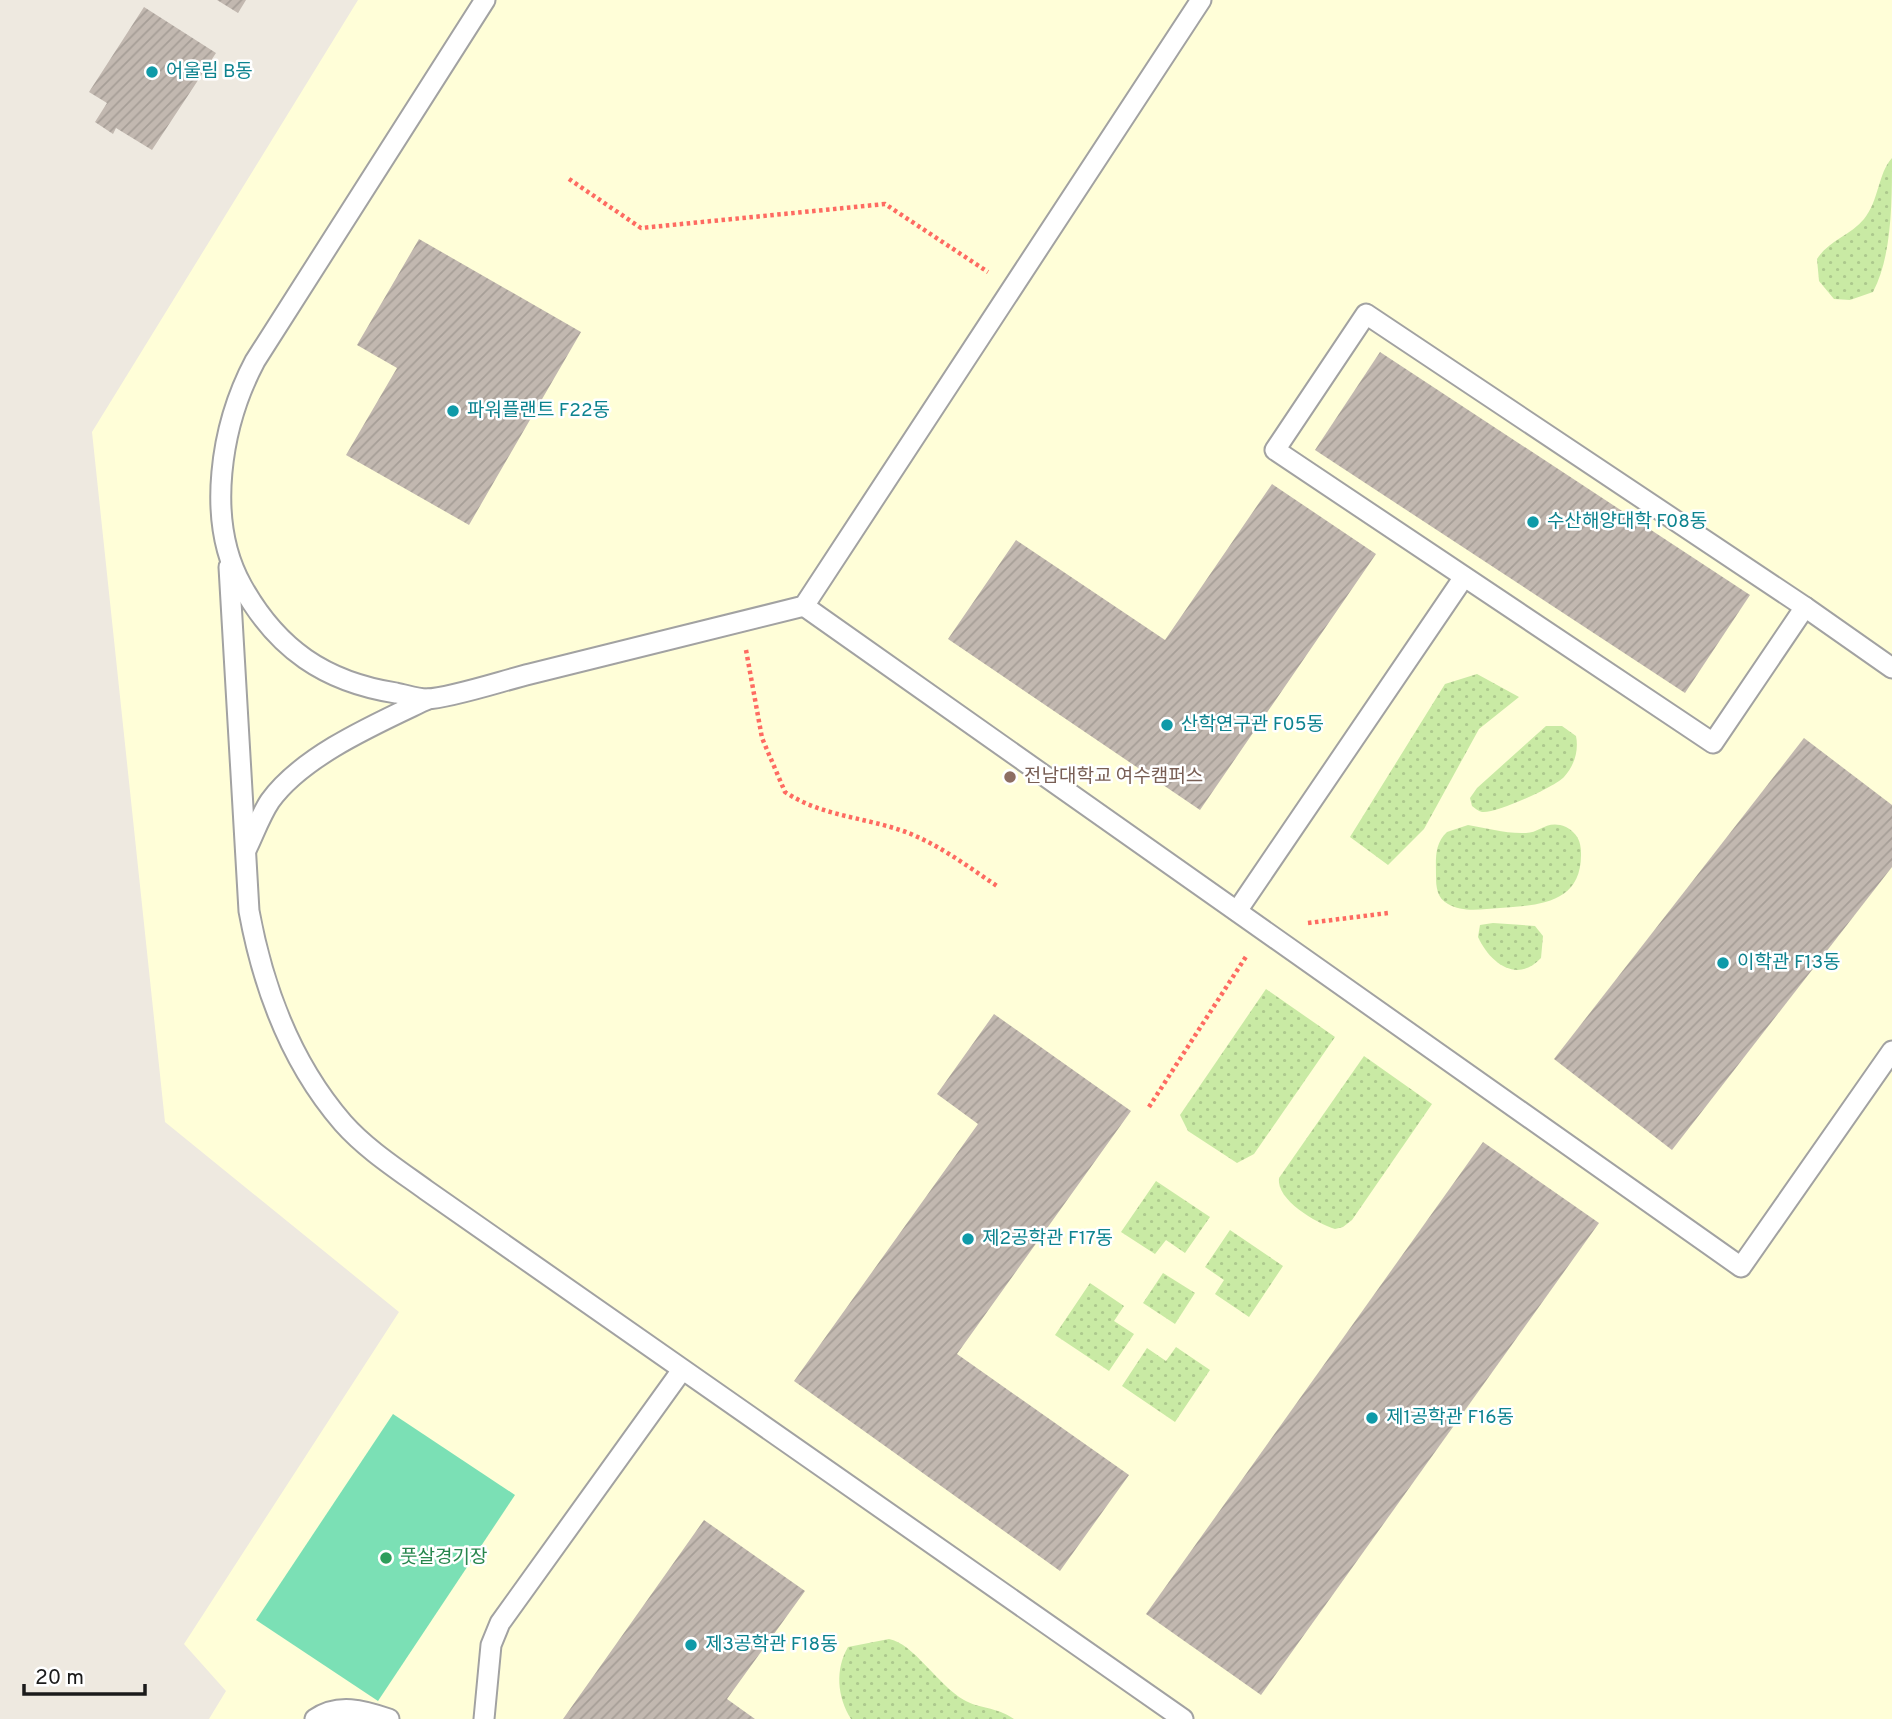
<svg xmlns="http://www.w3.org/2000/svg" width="1892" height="1719" font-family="Overpass,'Noto Sans KR',sans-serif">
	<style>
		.education { fill: #fffed8 }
		.garden { fill: url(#garden-dots) }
		.pitch { fill: #7be0b5 }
		.building { fill: url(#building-hatch) }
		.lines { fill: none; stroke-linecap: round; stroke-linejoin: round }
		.service-casing { stroke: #a2a2a2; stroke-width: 23 }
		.path { stroke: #fe6b61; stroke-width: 4.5; stroke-dasharray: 3.5 3.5; stroke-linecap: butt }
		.service { stroke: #fff; stroke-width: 19 }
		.culture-dot { fill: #0f9aa8; stroke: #fff; stroke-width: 2.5 }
		.education-dot { fill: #8d6e63; stroke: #fff; stroke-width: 2.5 }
		.leisure-dot { fill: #2e9e5b; stroke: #fff; stroke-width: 2.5 }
		.labels { text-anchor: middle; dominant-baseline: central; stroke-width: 5; stroke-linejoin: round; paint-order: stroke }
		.culture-label { font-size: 19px; fill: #0d838f; stroke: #fff; text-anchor: start }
		.education-label { font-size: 19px; fill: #785e54; stroke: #fff; text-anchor: start }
		.leisure-label { font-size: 19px; fill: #27864d; stroke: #fff; text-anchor: start }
	</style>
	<defs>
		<pattern id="garden-dots" width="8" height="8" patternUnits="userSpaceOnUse" patternTransform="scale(1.75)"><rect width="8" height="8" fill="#c9eaa4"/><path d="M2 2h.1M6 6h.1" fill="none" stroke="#acc88d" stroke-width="1.8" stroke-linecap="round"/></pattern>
		<pattern id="building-hatch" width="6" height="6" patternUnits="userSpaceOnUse" patternTransform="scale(1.75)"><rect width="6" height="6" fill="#c2b8b0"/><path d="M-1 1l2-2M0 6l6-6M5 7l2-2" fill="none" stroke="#a69e97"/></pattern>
	</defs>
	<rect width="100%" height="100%" fill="#eee9e0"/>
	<!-- education -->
	<polygon class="education" points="358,0 1892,0 1892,1719 209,1719 226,1691 184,1644 399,1312 165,1122 92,432"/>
	<!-- garden -->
	<g class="garden">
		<path d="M 1892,158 C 1892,202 1892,256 1873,292 L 1850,300 L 1834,299 L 1819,281 L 1817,259 C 1828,241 1851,235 1864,219 C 1879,201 1878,173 1892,158 Z"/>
		<polygon points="1477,674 1519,697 1479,729 1424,829 1388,865 1350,837 1445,684"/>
		<path d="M 1546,726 L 1562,726 L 1576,736 C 1579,751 1574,766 1564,777 C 1555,787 1495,814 1482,812 C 1478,811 1475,808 1472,806 L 1470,798 L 1477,788 Z"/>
		<path d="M 1468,825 C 1487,828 1506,834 1526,833 C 1540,833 1547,819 1566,827 C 1577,833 1581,841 1581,853 C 1582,904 1538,905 1500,908 C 1483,909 1463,913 1448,904 C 1437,898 1436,887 1436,876 C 1436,860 1434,844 1447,832 Z"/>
		<path d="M 1493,923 L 1535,926 L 1543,936 L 1541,958 C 1517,984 1490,963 1478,937 L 1480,925 Z"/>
		<polygon points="1266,989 1335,1037 1254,1154 1237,1163 1188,1131 1180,1115"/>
		<path d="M 1364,1056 L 1432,1104 L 1352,1220 L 1343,1227 L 1335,1229 C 1316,1223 1276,1200 1279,1178 Z"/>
		<polygon points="1156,1181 1210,1217 1185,1253 1166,1240 1155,1254 1121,1232"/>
		<polygon points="1230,1230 1283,1266 1249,1317 1215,1294 1224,1280 1205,1267"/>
		<polygon points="1163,1273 1195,1293 1175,1324 1143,1303"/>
		<polygon points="1090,1283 1124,1306 1114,1321 1134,1334 1109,1371 1055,1335"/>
		<polygon points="1176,1347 1210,1370 1175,1422 1122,1386 1147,1348 1166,1361"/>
		<path d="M 889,1639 C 913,1643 938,1685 964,1700 C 979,1709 995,1706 1014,1719 L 851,1719 C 837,1697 835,1669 848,1647 Z"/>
	</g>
	<!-- pitch -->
	<polygon class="pitch" points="393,1414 515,1495 378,1701 256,1620"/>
	<!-- building -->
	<g class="building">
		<polygon points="217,0 246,0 238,13"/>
		<polygon points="144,7 216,53 152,150 116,128 113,134 95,122 107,103 89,92"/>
		<polygon points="419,239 581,332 469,525 346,455 397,368 357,345"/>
		<polygon points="1380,352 1750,595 1685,693 1315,450"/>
		<polygon points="1272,484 1376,554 1200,810 948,639 1016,540 1165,640"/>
		<polygon points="1804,738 1892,805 1892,867 1672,1150 1554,1059"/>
		<polygon points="994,1014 1131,1111 957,1354 1129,1475 1060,1571 794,1381 978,1124 937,1094"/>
		<polygon points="1483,1142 1599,1223 1261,1695 1146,1614"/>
		<polygon points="704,1520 805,1591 727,1699 755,1719 563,1719"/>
	</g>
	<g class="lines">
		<!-- service casing -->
		<g class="service-casing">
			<g id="service">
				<path d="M 485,0 L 255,361 C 221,425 205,520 242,586 C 277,649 325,682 396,693 C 406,695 417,699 427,699 C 451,698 505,680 530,674 C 621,651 713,629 804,606 L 1201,0"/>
				<polygon points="1366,314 1805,607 1713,743 1275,450"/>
				<path d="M 229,567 L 249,911 C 263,987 291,1063 343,1123 C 366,1149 397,1169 426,1190 L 1183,1719"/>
				<polyline points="804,606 1741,1267 1892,1051"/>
				<polyline points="1805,607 1892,668"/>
				<path d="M 246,850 C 254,834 260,816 270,801 C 303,755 378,723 428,699"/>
				<polyline points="1237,911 1464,577"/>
				<path d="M 315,1719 C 338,1703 363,1710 389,1719"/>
				<polyline points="484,1719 491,1645 500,1623 682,1370"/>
			</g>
		</g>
		<!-- path -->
		<g class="path">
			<polyline points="569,179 641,228 885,204 988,272"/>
			<path d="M 746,650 L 762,738 L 785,792 C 821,816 863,817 903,831 C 937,843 967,866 997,886"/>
			<polyline points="1308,923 1388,913"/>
			<polyline points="1149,1107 1247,955"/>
		</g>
		<!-- service -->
		<use href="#service" class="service"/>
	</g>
	<!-- markers -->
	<g class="culture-dot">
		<circle cx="152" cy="72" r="7"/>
		<circle cx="453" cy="411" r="7"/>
		<circle cx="1533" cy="522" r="7"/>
		<circle cx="1167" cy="725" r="7"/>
		<circle cx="1723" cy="963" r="7"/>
		<circle cx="968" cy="1239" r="7"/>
		<circle cx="1372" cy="1418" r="7"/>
		<circle cx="691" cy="1645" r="7"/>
	</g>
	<circle class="education-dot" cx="1010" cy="777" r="7"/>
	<circle class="leisure-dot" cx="386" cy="1558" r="7"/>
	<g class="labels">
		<!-- culture labels -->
		<g class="culture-label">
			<text x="166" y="72">어울림 B동</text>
			<text x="467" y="411">파워플랜트 F22동</text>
			<text x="1547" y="522">수산해양대학 F08동</text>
			<text x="1181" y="725">산학연구관 F05동</text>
			<text x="1737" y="963">이학관 F13동</text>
			<text x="982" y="1239">제2공학관 F17동</text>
			<text x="1386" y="1418">제1공학관 F16동</text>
			<text x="705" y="1645">제3공학관 F18동</text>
		</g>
		<!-- education labels -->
		<g class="education-label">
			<text x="1024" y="777">전남대학교 여수캠퍼스</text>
		</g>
		<!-- leisure labels -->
		<g class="leisure-label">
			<text x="400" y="1558">풋살경기장</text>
		</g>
	</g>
	<!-- scale -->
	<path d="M24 1684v10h121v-10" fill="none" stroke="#1b1b1b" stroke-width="3.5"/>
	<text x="35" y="1684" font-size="21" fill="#1b1b1b" stroke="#ffffff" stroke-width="5" paint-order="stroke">20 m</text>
</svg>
